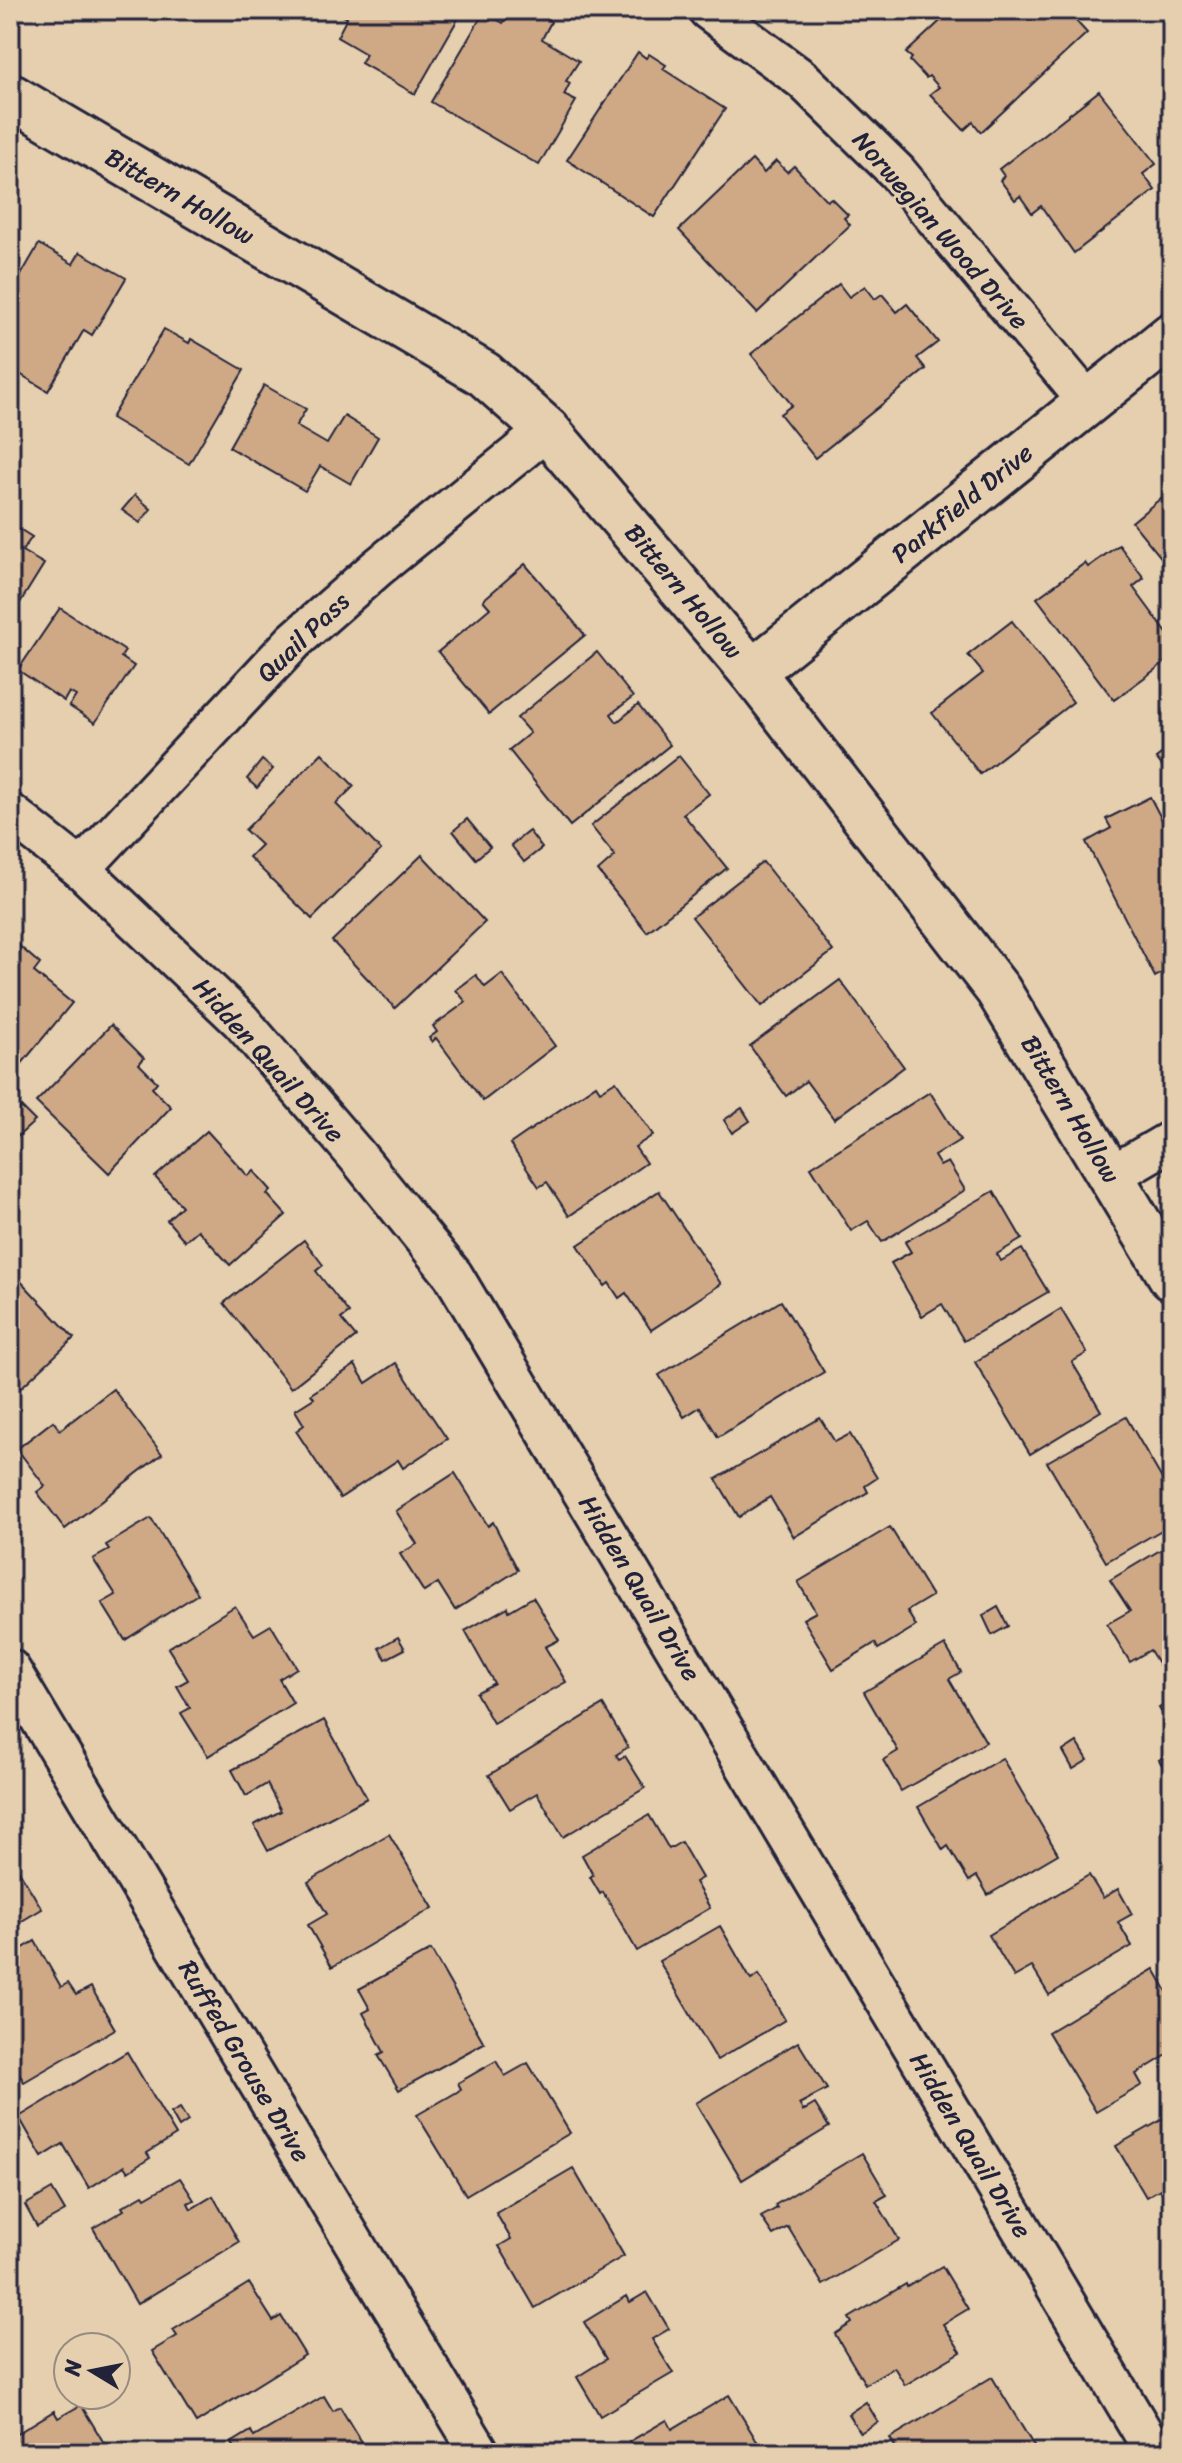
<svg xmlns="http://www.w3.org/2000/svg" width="1182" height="2463" font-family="Sriracha,sans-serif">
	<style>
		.building { fill: #cfa986; stroke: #22223b; stroke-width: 2 }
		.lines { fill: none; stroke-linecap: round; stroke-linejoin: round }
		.street-casing { stroke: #22223b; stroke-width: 44 }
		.secondary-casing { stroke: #22223b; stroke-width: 50 }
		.street { stroke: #e5cfae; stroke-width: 38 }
		.secondary { stroke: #e5cfae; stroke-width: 44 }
		.labels { text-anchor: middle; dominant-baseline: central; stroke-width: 6; stroke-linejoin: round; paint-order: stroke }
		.street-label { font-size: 26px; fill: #22223b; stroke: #e5cfae }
	</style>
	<rect width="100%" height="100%" fill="#e5cfae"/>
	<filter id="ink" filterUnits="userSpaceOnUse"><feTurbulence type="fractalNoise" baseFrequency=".0125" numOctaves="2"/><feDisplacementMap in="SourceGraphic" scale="16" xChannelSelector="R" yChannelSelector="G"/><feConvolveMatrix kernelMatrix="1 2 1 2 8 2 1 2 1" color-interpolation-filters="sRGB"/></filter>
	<g filter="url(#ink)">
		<!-- building -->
		<g class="building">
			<polygon points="333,10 463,10 415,94 361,63 366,54 337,37 347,18"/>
			<polygon points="511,10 518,14 521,10 532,10 551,22 542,39 579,61 566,81 570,83 564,95 576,101 539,165 431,102 484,12 503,23"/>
			<polygon points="952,10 1066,10 1087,33 981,132 973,122 964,130 930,94 939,87 929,76 926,78 910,61 912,58 906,53"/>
			<polygon points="638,52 646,58 649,54 666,65 663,69 725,109 654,217 567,160"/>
			<polygon points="1099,91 1156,164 1143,174 1155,190 1074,253 1041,206 1032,213 1020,196 1015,200 1000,180 1004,176 999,169"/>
			<polygon points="752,160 764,173 776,161 787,172 794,166 827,201 831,198 848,215 844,218 850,225 757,313 679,230"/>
			<polygon points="39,244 73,264 80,252 126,278 92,335 84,330 48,391 10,368 10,294"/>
			<polygon points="839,284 849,297 865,286 875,299 882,294 897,312 907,304 938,342 917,358 926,369 815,458 780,414 792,405 751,354"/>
			<polygon points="164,329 189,343 191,339 244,370 189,464 111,418"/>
			<polygon points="264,385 306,409 296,426 327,444 344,416 378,437 351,484 320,466 305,491 229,447"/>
			<polygon points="1172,489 1172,571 1132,522"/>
			<polygon points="135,495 151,509 140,523 122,510"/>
			<polygon points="10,523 32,537 22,551 44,564 10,619"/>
			<polygon points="1119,545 1144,578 1133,587 1172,640 1172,657 1114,700 1037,598 1085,563 1088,567"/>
			<polygon points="525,564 585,635 489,714 438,652 490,608 483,600"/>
			<polygon points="60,608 125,651 121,657 134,666 95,723 69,706 76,696 69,692 64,701 18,670"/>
			<polygon points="1012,621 1073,702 980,774 932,713 983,673 968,655"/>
			<polygon points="597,652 633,697 611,714 617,722 638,705 670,745 570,826 509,750 530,733 517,718"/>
			<polygon points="1172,746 1172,772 1169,775 1156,758"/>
			<polygon points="322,753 354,786 336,804 381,850 312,919 249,857 261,845 245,830"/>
			<polygon points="679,756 709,794 683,814 727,868 647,932 598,871 615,856 591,826"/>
			<polygon points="262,760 273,769 257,788 247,779"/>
			<polygon points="1150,797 1172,839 1172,968 1155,977 1086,842 1111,828 1106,819"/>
			<polygon points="467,819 490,847 476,859 453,831"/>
			<polygon points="529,831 542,848 524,862 511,845"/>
			<polygon points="422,855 485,922 395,1008 332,941"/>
			<polygon points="763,862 833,951 762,1006 692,917"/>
			<polygon points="10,938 40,964 34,972 72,1003 19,1067 10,1059"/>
			<polygon points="502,974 555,1046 483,1101 436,1038 432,1042 429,1038 437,1032 433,1026 466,1002 456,990 476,975 485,987"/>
			<polygon points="840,980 904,1067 834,1119 806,1081 786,1096 750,1046"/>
			<polygon points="111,1025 144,1058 139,1064 157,1082 152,1088 171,1107 109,1173 36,1102"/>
			<polygon points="616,1081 653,1135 635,1147 646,1163 569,1216 547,1182 539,1187 510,1144 596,1085 600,1091"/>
			<polygon points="930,1092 960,1140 934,1156 940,1166 948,1162 965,1190 882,1242 868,1221 851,1231 811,1167"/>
			<polygon points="21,1107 35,1121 15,1139 10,1135 10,1118"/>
			<polygon points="742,1108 750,1121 732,1133 724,1120"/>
			<polygon points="207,1131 248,1176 254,1171 271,1190 267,1194 286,1215 230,1265 198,1230 185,1241 167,1220 182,1206 155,1177"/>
			<polygon points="659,1191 721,1284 651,1330 626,1293 619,1298 609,1283 605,1286 578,1245"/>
			<polygon points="994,1191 1022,1239 997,1254 1001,1261 1022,1249 1048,1292 964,1341 942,1304 922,1316 891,1263 911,1252 905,1242"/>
			<polygon points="304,1240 323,1265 316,1271 349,1313 341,1319 356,1337 291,1388 224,1303"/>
			<polygon points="14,1274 74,1338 10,1398 10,1278"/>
			<polygon points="781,1301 824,1372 718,1437 700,1407 684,1417 659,1375"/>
			<polygon points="1061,1309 1087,1353 1072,1362 1101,1411 1030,1454 975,1362"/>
			<polygon points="396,1363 447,1439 403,1468 398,1460 340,1498 296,1431 304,1425 295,1410 314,1398 311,1394 355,1365 366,1383"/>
			<polygon points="113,1389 162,1454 65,1529 37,1492 45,1486 17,1449 53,1421 60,1430"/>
			<polygon points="1126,1417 1172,1496 1172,1524 1106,1562 1047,1462"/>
			<polygon points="820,1418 835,1442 850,1434 877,1478 865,1486 868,1492 794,1537 770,1497 739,1517 716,1479"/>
			<polygon points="455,1473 488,1526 493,1522 518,1570 455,1610 438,1583 424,1592 400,1554 417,1544 396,1511"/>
			<polygon points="151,1518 198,1594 125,1640 102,1603 116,1595 93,1559 109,1550 106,1545"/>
			<polygon points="890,1527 932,1596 907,1611 916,1626 878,1649 875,1643 833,1669 803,1619 816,1612 798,1582"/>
			<polygon points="1172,1543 1172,1672 1166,1676 1150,1650 1130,1662 1107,1624 1130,1611 1110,1580"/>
			<polygon points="533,1597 559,1640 545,1647 566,1682 493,1723 476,1693 494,1683 465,1631 508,1607 509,1611"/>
			<polygon points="235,1606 254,1635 271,1625 297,1668 279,1679 293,1703 208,1756 181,1713 190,1708 177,1686 188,1680 168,1648"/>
			<polygon points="998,1607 1008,1626 992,1635 983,1616"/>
			<polygon points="398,1637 405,1649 386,1659 379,1648"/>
			<polygon points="945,1645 961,1672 949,1679 986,1742 901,1791 883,1760 898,1751 864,1692"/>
			<polygon points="1172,1700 1172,1729 1159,1708"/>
			<polygon points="603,1705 628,1747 616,1755 619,1759 625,1756 645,1788 563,1837 537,1793 510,1809 489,1775"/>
			<polygon points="324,1720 367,1798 268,1851 254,1825 281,1811 267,1784 246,1796 232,1770"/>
			<polygon points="1077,1742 1088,1760 1073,1769 1063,1751"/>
			<polygon points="1172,1751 1172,1781 1159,1760"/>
			<polygon points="1002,1758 1058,1854 988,1895 977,1876 969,1881 948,1846 943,1850 918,1807"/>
			<polygon points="649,1815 669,1849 681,1842 702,1878 695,1882 710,1908 637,1951 603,1892 600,1894 590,1877 593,1875 582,1855"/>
			<polygon points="389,1834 433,1908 332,1967 308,1925 327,1914 308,1882"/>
			<polygon points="10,1856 42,1909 10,1928"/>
			<polygon points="1089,1875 1103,1898 1118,1889 1132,1914 1118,1922 1132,1946 1049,1995 1032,1967 1014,1977 989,1935"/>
			<polygon points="720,1926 751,1980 759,1975 785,2020 717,2060 659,1961"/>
			<polygon points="35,1941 61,1987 68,1983 76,1995 91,1987 115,2029 24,2082 10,2058 10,1956"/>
			<polygon points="431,1950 484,2043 399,2090 378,2055 384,2052 363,2013 370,2009 359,1989"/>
			<polygon points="1154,1969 1172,2000 1172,2052 1136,2074 1142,2085 1096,2112 1048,2032"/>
			<polygon points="798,2042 827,2089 799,2104 803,2111 815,2104 829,2127 742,2180 696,2103"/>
			<polygon points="127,2052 176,2135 147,2153 150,2158 128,2172 124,2166 89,2188 63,2144 42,2157 19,2117"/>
			<polygon points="496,2061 505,2076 528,2063 570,2133 466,2195 417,2115 457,2092 461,2089 458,2083"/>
			<polygon points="180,2108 188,2121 179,2127 171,2113"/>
			<polygon points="1172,2114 1172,2210 1160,2189 1146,2197 1116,2146"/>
			<polygon points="862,2153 887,2195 876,2201 899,2240 823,2285 788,2227 773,2235 761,2217 777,2208 775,2205"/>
			<polygon points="573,2168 624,2256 535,2308 499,2246 511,2239 496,2213"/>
			<polygon points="180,2178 194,2200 188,2203 191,2209 213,2196 239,2242 137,2304 93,2228 124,2210 122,2207 143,2195 145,2198"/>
			<polygon points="52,2189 65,2211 37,2227 25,2205"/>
			<polygon points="942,2266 968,2309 943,2324 961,2352 905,2385 894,2367 865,2384 835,2334 852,2323 849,2318 906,2284 907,2287"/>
			<polygon points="249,2283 273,2321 281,2316 305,2355 196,2423 152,2351 177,2336 173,2330"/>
			<polygon points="647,2292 669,2329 652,2339 673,2373 600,2416 577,2377 606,2359 584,2322 627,2296 630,2302"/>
			<polygon points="992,2377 1038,2453 899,2453 890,2438"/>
			<polygon points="729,2395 764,2453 635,2453 629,2442 667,2420 672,2429"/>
			<polygon points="324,2396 333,2411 340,2407 368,2453 264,2453 262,2450 257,2453 237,2453 231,2443 251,2431 254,2437"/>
			<polygon points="866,2402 878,2422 860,2433 848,2414"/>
			<polygon points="81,2405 110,2453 10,2453 10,2438 54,2411 58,2418"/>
		</g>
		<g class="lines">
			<!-- street casing -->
			<g class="street-casing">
				<g id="street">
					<polyline points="708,10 803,80 897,172 1088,402"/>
					<polyline points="10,813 81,869 241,1021 357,1156 453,1275 1155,2453"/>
					<polyline points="81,869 294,641 377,568 547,430"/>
					<polyline points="1112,1175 1172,1140"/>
					<polyline points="10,1669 480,2453"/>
				</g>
			</g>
			<!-- secondary casing -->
			<g class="secondary-casing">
				<g id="secondary">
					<polyline points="10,96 484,374 547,430 752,672 998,990 1172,1278"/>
					<polyline points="752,672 1172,335"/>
				</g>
			</g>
			<!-- street -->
			<use href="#street" class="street"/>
			<!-- secondary -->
			<use href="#secondary" class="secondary"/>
		</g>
	</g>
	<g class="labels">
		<!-- street labels -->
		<g class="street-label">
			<text transform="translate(180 196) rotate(30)">Bittern Hollow</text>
			<text transform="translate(941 230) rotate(49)">Norwegian Wood Drive</text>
			<text transform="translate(962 503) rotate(-39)">Parkfield Drive</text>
			<text transform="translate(684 591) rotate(50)">Bittern Hollow</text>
			<text transform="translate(303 637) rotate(-44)">Quail Pass</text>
			<text transform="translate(269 1060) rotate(48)">Hidden Quail Drive</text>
			<text transform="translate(1071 1109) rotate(59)">Bittern Hollow</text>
			<text transform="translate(640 1588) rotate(59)">Hidden Quail Drive</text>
			<text transform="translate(245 2061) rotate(59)">Ruffed Grouse Drive</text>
			<text transform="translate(971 2145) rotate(59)">Hidden Quail Drive</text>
		</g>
	</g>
	<!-- margin -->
	<rect width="1182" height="2463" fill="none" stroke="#e5cfae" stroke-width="40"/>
	<rect x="20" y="20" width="1142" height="2423" fill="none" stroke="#22223b" stroke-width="3" filter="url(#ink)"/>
	<!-- north arrow -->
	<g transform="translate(92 2371) rotate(280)"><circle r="38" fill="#e5cfae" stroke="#978a80" stroke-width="2"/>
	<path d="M0-6L14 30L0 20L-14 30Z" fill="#22223b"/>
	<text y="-12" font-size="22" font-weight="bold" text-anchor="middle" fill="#22223b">N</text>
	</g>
</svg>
